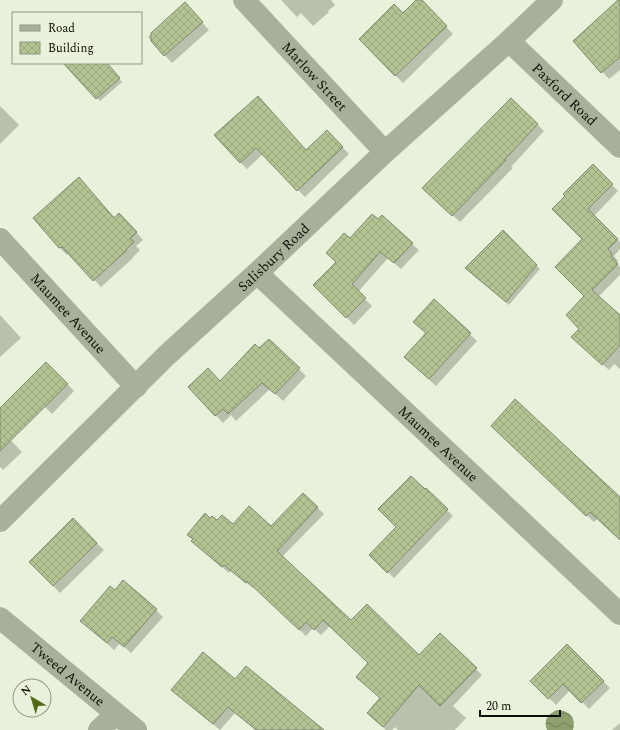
<svg xmlns="http://www.w3.org/2000/svg" width="620" height="730" font-family="Spectral,serif">
	<style>
		.water { fill: url(#water-waves) }
		.shadow { fill: #0003 }
		.building { fill: url(#building-cross-hatch); stroke: #818973 }
		.lines { fill: none; stroke-linecap: round; stroke-linejoin: round }
		.minor { stroke: #a8b09a; stroke-width: 22 }
		.labels { text-anchor: middle; dominant-baseline: central; stroke-width: 4; stroke-linejoin: round; paint-order: stroke }
		.street-label { font-size: 14px; fill: #0c0e07; stroke: #e8f1d9 }
	</style>
	<defs>
		<pattern id="water-waves" width="16" height="10" patternUnits="userSpaceOnUse"><rect width="16" height="10" fill="#8ea06e"/><path d="M0 5q4-4 8 0t8 0" fill="none" stroke="#728158"/></pattern>
		<pattern id="building-cross-hatch" width="8" height="8" patternUnits="userSpaceOnUse"><rect width="8" height="8" fill="#b2c491"/><path d="M0 0l8 8M0 8l8-8" fill="none" stroke="#98a77c"/></pattern>
	</defs>
	<rect width="100%" height="100%" fill="#e8f1d9"/>
	<!-- water -->
	<path class="water" d="M 557,710 C 570,711 576,717 573,730 L 547,730 C 543,720 548,714 557,710 Z"/>
	<!-- shadow -->
	<g class="shadow">
		<polygon points="281,0 331,0 335,5 328,11 329,12 313,26 301,13 297,17"/>
		<polygon points="418,0 420,0 453,34 403,83 360,39 403,15"/>
		<polygon points="620,0 620,70 609,79 574,41"/>
		<polygon points="185,4 209,30 172,63 148,37"/>
		<polygon points="65,63 106,63 122,82 100,101"/>
		<polygon points="258,98 306,151 327,131 349,154 305,197 263,154 247,169 240,162"/>
		<polygon points="0,106 19,125 0,144"/>
		<polygon points="537,124 544,131 511,167 513,168 460,222 424,188"/>
		<polygon points="593,166 618,191 594,216 620,242 620,249 614,256 618,261 616,263 620,267 620,275 598,297 620,317 620,369 614,364 609,370 579,343 586,296 584,239 566,196"/>
		<polygon points="86,186 115,218 126,221 143,240 136,246 140,250 133,257 133,258 101,287 69,253 67,255 60,248 34,218"/>
		<polygon points="503,232 540,269 509,305 469,271"/>
		<polygon points="350,239 412,244 419,250 401,269 388,258 358,292 372,306 354,325 315,285 337,263"/>
		<polygon points="434,301 477,341 436,386 412,364 427,333"/>
		<polygon points="0,315 21,338 0,357"/>
		<polygon points="269,340 306,376 283,401 270,389 236,421 231,415 223,423 189,387 220,382"/>
		<polygon points="46,363 74,391 52,414 45,407"/>
		<polygon points="0,429 22,452 3,470 0,467"/>
		<polygon points="499,433 620,498 620,539 598,518 594,522"/>
		<polygon points="426,489 453,516 394,578 370,555 398,527"/>
		<polygon points="303,494 324,514 282,557 351,621 419,656 440,634 482,675 453,706 466,718 455,730 398,730 395,727 392,730 386,730 368,713 381,698 369,663 330,626 321,635 313,628 306,636 254,586 253,588 231,571 229,573 199,548 192,541 194,540 189,535 210,519 233,526 271,528"/>
		<polygon points="73,520 104,550 60,593 30,562"/>
		<polygon points="115,591 156,610 163,617 131,653 120,643 114,650 89,627"/>
		<polygon points="567,646 610,688 589,709 570,690 556,705 532,681"/>
		<polygon points="235,681 322,730 256,730 235,713 220,730 180,697"/>
		<polygon points="620,723 620,730 612,730"/>
	</g>
	<!-- building -->
	<g class="building">
		<polygon points="416,0 422,0 447,26 395,76 359,39 394,4 403,13"/>
		<polygon points="618,0 620,0 620,57 601,73 573,41"/>
		<polygon points="185,2 203,22 164,56 151,41 151,33"/>
		<polygon points="63,63 107,63 120,78 96,99"/>
		<polygon points="258,96 306,150 327,130 343,147 297,191 256,148 240,163 214,135"/>
		<polygon points="511,98 538,124 505,159 506,160 452,216 422,188"/>
		<polygon points="593,164 613,184 588,209 618,239 608,249 612,254 611,256 618,264 592,290 620,315 620,345 602,365 571,337 579,329 566,315 584,296 555,267 582,239 552,209 565,196 563,194"/>
		<polygon points="79,177 114,218 119,213 137,232 130,239 134,242 126,249 127,250 93,281 62,247 59,248 33,218"/>
		<polygon points="372,214 378,219 382,215 413,243 394,263 380,252 352,284 366,298 346,318 313,285 336,262 326,253 344,233 350,238"/>
		<polygon points="503,230 537,265 506,302 465,268"/>
		<polygon points="434,299 471,333 429,379 404,357 426,333 413,322"/>
		<polygon points="269,339 300,368 275,394 262,383 228,414 223,409 215,416 188,387 208,368 220,381 255,344 259,348"/>
		<polygon points="46,362 68,384 0,451 0,408"/>
		<polygon points="515,399 620,497 620,540 590,512 586,516 491,426"/>
		<polygon points="411,476 425,489 426,488 448,509 387,573 369,555 396,527 378,509"/>
		<polygon points="303,493 318,507 277,551 351,620 367,604 419,655 440,633 477,668 440,706 419,685 383,727 367,713 380,698 356,677 368,663 323,620 314,630 306,622 299,630 247,581 246,583 224,565 222,567 191,541 193,539 187,535 205,513 210,518 212,516 217,520 222,515 233,524 249,506 271,526"/>
		<polygon points="73,518 97,543 53,586 29,562"/>
		<polygon points="123,580 157,609 124,647 112,637 107,643 80,621 110,586 115,590"/>
		<polygon points="567,644 604,681 581,703 563,684 548,699 530,681"/>
		<polygon points="203,652 235,679 246,666 324,730 256,730 228,707 213,724 171,690"/>
	</g>
	<g class="lines">
		<!-- minor -->
		<g class="minor">
			<path id="s1" d="M 244,0 L 385,152"/>
			<path id="s2" d="M 509,41 L 620,147"/>
			<path id="s3" d="M 0,239 L 136,387"/>
			<path id="s4" d="M 257,273 L 620,614"/>
			<path id="s5" d="M 0,521 L 167,355 L 257,273 L 385,152 L 509,41 L 552,0"/>
			<path id="s6" d="M 0,618 L 136,730"/>
			<polyline points="99,730 116,714"/>
		</g>
	</g>
	<g class="labels">
		<!-- street labels -->
		<g class="street-label">
			<text stroke="none"><textPath href="#s1" startOffset="104">Marlow Street</textPath></text>
			<text stroke="none"><textPath href="#s2" startOffset="77">Paxford Road</textPath></text>
			<text stroke="none"><textPath href="#s5" startOffset="380">Salisbury Road</textPath></text>
			<text stroke="none"><textPath href="#s3" startOffset="101">Maumee Avenue</textPath></text>
			<text stroke="none"><textPath href="#s4" startOffset="249">Maumee Avenue</textPath></text>
			<text stroke="none"><textPath href="#s6" startOffset="88">Tweed Avenue</textPath></text>
		</g>
	</g>
	<!-- legend -->
	<rect x="12" y="12" width="130" height="52" fill="#e8f1d9" stroke="#909685"/>
	<rect x="20" y="25" width="20" height="6" fill="#a8b09a" stroke="#909685"/>
	<text x="48" y="32" font-size="12" fill="#0c0e07">Road</text>
	<rect x="20" y="42" width="20" height="12" fill="url(#building-cross-hatch)" stroke="#909685"/>
	<text x="48" y="52" font-size="12" fill="#0c0e07">Building</text>
	<!-- north arrow -->
	<g transform="translate(32 698) rotate(322)"><circle r="19" fill="#e8f1d9" stroke="#909685"/>
	<path d="M0-3L7 15L0 10L-7 15Z" fill="#526918"/>
	<text y="-6" font-size="11" font-weight="bold" text-anchor="middle" fill="#0c0e07">N</text>
	</g>
	<!-- scale -->
	<path d="M480 710v6h80v-6" fill="none" stroke="#0c0e07" stroke-width="2"/>
	<text x="486" y="710" font-size="12" fill="#0c0e07" stroke="#e8f1d9" stroke-width="3" paint-order="stroke">20 m</text>
</svg>
